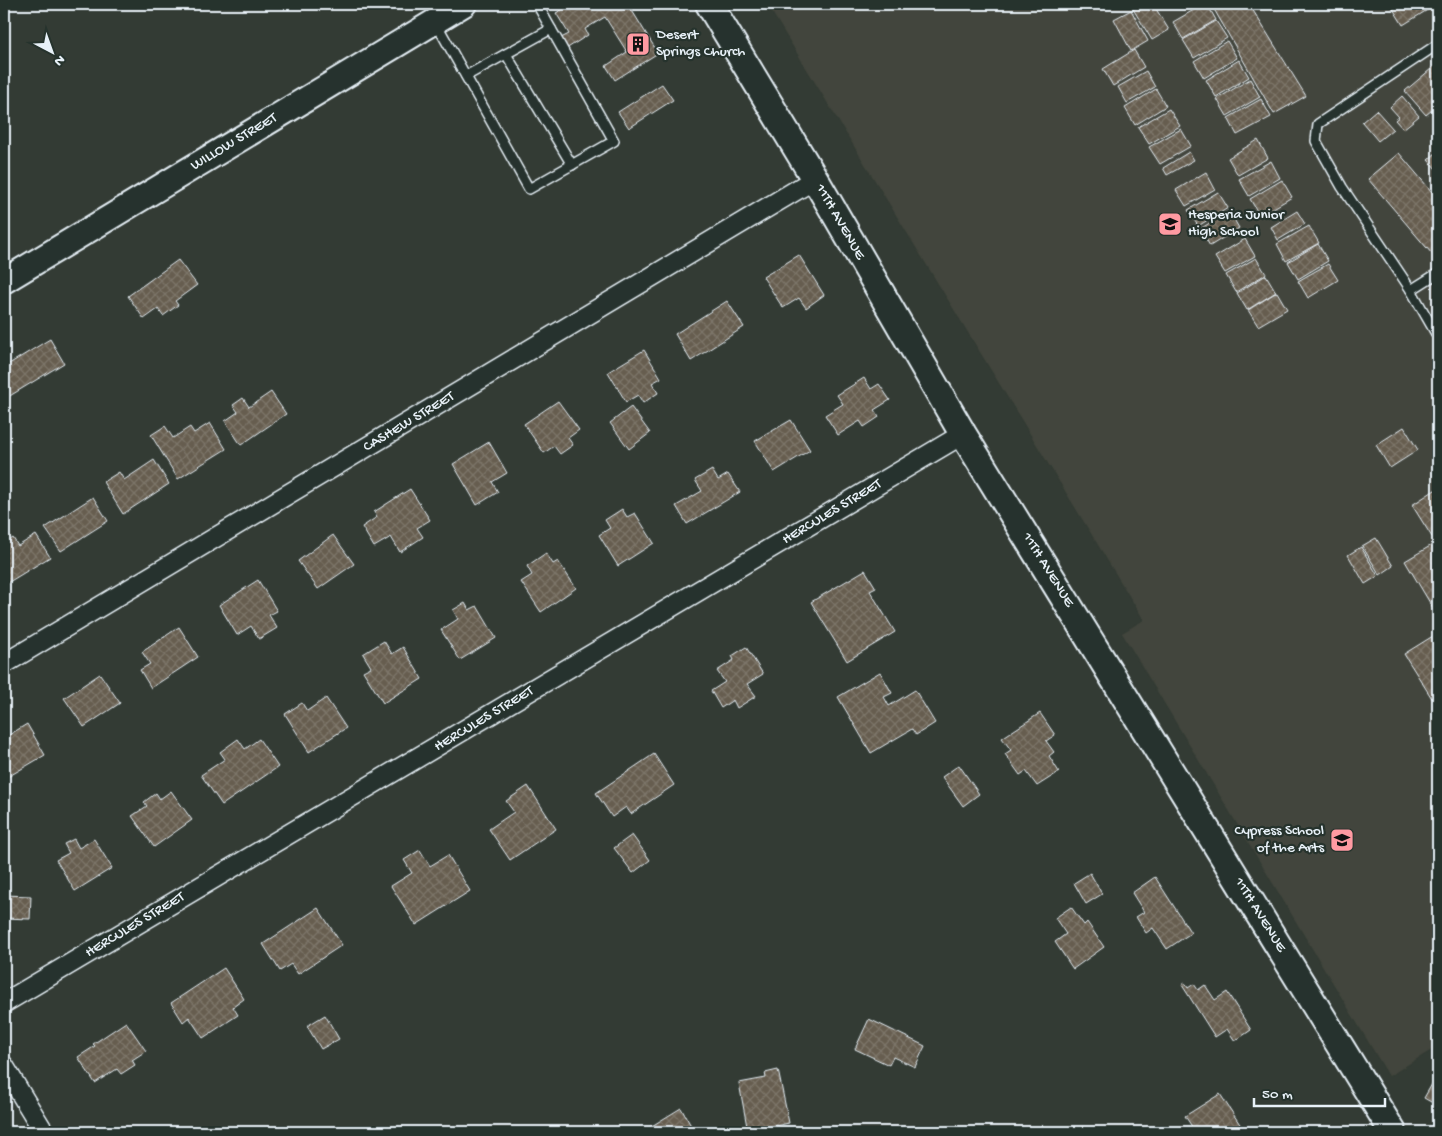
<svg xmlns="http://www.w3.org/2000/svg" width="1442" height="1136" font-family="'Gochi Hand',sans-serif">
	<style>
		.built { fill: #42453c }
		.building { fill: url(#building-cross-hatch); stroke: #e8f1f8 }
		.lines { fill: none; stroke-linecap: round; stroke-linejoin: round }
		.service-casing { stroke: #e8f1f8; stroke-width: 12 }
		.minor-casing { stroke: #e8f1f8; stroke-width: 22 }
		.tertiary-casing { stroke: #e8f1f8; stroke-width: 28 }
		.secondary-casing { stroke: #e8f1f8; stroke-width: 30 }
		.service { stroke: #26332d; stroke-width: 9 }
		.minor { stroke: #26332d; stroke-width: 19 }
		.tertiary { stroke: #26332d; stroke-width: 24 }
		.secondary { stroke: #26332d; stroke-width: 26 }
		.labels { text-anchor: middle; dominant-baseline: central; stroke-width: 4.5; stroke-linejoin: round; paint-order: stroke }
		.poi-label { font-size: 15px; fill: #e8f1f8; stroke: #26332d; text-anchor: start }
		.street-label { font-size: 15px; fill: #e8f1f8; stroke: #26332d }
	</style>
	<defs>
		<pattern id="building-cross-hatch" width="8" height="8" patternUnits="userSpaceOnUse" patternTransform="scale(1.25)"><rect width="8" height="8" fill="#665d4f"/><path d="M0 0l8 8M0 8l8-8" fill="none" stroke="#7c7569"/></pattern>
	</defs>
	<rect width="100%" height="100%" fill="#333b34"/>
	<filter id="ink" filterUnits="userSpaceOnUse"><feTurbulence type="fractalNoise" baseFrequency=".02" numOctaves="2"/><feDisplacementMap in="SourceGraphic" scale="10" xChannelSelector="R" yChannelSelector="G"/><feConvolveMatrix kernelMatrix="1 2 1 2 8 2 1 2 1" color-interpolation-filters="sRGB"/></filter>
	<g filter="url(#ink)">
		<!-- built -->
		<polygon class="built" points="767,4 1438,4 1438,1046 1389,1076 1122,633 1144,620"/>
		<!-- building -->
		<g class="building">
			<polygon points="571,4 628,4 658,53 615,80 606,66 627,52 605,17 585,29 588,35 566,49 559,39 569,34 556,13"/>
			<polygon points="1141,4 1153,4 1169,30 1152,40 1133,9"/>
			<polygon points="1204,4 1207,4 1216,20 1183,39 1173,22"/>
			<polygon points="1211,4 1249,4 1306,96 1274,114"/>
			<polygon points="1390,4 1437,4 1403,25"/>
			<polygon points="1131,10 1148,41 1131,51 1114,19"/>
			<polygon points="1216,21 1227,38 1194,58 1183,40"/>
			<polygon points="1227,41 1237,58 1204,78 1194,61"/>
			<polygon points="1134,50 1144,67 1113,86 1103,69"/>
			<polygon points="1239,60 1249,77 1216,97 1206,80"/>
			<polygon points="1438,63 1438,117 1432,110 1426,115 1405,91"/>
			<polygon points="1146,71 1155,87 1127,103 1118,87"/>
			<polygon points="1250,79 1260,97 1227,116 1217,99"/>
			<polygon points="662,84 673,100 629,128 618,112"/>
			<polygon points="1156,89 1166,106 1135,125 1125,108"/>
			<polygon points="1402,96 1419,116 1403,129 1395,120 1399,117 1390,107"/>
			<polygon points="1261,99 1271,117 1237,135 1228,118"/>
			<polygon points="1169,109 1180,126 1149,144 1138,127"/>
			<polygon points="1376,110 1393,129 1378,141 1362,122"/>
			<polygon points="1181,129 1191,146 1160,164 1149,147"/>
			<polygon points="1258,140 1268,158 1238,175 1228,158"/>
			<polygon points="1438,151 1438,171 1428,160"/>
			<polygon points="1189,152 1194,160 1167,175 1163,168"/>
			<polygon points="1399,153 1438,199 1438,261 1368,179"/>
			<polygon points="1271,161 1280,178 1249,196 1239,179"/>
			<polygon points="1206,172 1215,189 1186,206 1176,190"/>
			<polygon points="1282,180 1292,197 1260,216 1250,199"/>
			<polygon points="1218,192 1228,208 1198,226 1188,210"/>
			<polygon points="1229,211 1239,228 1210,246 1200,229"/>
			<polygon points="1297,211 1305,224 1278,240 1271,227"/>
			<polygon points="1309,226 1319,243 1286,261 1277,244"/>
			<polygon points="1245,239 1255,256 1225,273 1215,257"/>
			<polygon points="1318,244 1328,261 1298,279 1288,262"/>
			<polygon points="799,255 824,295 806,308 799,298 783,308 763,277"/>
			<polygon points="1256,258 1266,274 1236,292 1226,275"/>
			<polygon points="178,260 197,285 175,301 178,305 163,316 158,309 144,319 128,296"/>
			<polygon points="1328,264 1338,280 1308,298 1298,281"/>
			<polygon points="1266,275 1276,292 1247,310 1237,293"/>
			<polygon points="1277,292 1287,309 1258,326 1248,310"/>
			<polygon points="727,301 744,327 691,361 675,334"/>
			<polygon points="50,339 64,363 8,397 4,389 4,367"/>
			<polygon points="644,350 661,378 652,383 658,393 643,403 638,395 626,402 608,372"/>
			<polygon points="864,378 871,389 879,384 890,400 874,410 879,417 864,427 860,421 838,435 825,415 843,404 837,395"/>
			<polygon points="271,392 286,414 241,445 225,421 238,412 233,405 243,398 249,407"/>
			<polygon points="558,401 579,430 568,438 573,445 560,454 554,446 544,453 524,424"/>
			<polygon points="631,407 650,433 629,449 610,423"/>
			<polygon points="791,420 810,450 774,472 755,441"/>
			<polygon points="210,423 226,449 178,479 151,435 165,426 173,438 190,427 194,433"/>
			<polygon points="1404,427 1418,450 1390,468 1376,445"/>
			<polygon points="489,442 507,473 492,482 498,492 477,505 453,464"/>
			<polygon points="154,460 169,484 123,514 103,482 119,472 124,480"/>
			<polygon points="712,470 718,480 728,474 740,492 687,524 676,506 702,491 695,480"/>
			<polygon points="1438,488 1438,534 1432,537 1412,505"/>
			<polygon points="410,489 430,520 417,528 423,537 400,552 391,537 374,547 362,527 377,517 374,512"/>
			<polygon points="93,497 108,521 61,551 45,528"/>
			<polygon points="622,509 627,517 635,513 654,543 618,566 599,535 610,528 605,520"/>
			<polygon points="36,535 50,557 4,585 4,544 13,538 18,546"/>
			<polygon points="333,535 354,564 318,589 298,561"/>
			<polygon points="1376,538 1393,566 1380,575 1362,546"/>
			<polygon points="1437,542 1438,545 1438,605 1433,608 1405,561"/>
			<polygon points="1361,547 1378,576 1365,584 1348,555"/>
			<polygon points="546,553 553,564 558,561 576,588 541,612 521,582 532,575 527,566"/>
			<polygon points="865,570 876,588 870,591 895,632 847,661 811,602"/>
			<polygon points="258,580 277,611 269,615 277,628 259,639 251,626 237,635 219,605"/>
			<polygon points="465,603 469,610 477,606 496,638 460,660 441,630 458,619 453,610"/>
			<polygon points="179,627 198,657 151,688 140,670 150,664 142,652"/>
			<polygon points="1433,636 1438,644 1438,708 1404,654"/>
			<polygon points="384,641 392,654 403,647 422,679 383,703 363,671 371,667 363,654"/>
			<polygon points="746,647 763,674 747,684 756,696 737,708 733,700 721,708 711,691 725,682 717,671 734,660 732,656"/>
			<polygon points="880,672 892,693 884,697 889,706 915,690 935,723 916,735 912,729 871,753 838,697"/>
			<polygon points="100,674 120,703 84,727 64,698"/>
			<polygon points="326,698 346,728 309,752 285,714 302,703 307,711"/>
			<polygon points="1040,713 1055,735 1046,741 1054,752 1049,756 1059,772 1037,786 1026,771 1020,775 1005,754 1011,750 1002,738"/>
			<polygon points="27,724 45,755 6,778 4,775 4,738"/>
			<polygon points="238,739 245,749 259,739 278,767 222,805 201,775 225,759 220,752"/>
			<polygon points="654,754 674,785 631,814 626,807 612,817 596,793"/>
			<polygon points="959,765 979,794 963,806 942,777"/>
			<polygon points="528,786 556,829 510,860 489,829 514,812 506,801"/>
			<polygon points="171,791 192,820 154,847 132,816 147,806 144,802 156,793 160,799"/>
			<polygon points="632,835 650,860 633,873 614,848"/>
			<polygon points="74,839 79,848 94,839 112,868 75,891 56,860 69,853 64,844"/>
			<polygon points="420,850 430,866 448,855 470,891 416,925 391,886 412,873 404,860"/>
			<polygon points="1090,873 1102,894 1086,904 1074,883"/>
			<polygon points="1155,877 1191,933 1167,949 1153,928 1146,933 1136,917 1144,912 1132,893"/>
			<polygon points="4,895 31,896 30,919 4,918"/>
			<polygon points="1071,907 1084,925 1087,922 1104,947 1073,969 1055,942 1066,934 1055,918"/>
			<polygon points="318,908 342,945 298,974 291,964 280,971 263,944"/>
			<polygon points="224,968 244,999 233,1007 238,1015 203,1038 189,1017 183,1022 171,1003"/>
			<polygon points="1185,983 1188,988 1194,984 1198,990 1205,985 1215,1000 1227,992 1251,1030 1235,1041 1227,1029 1215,1037 1182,985"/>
			<polygon points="325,1015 339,1039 321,1049 307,1026"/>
			<polygon points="869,1019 925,1046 915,1067 893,1057 889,1065 855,1049"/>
			<polygon points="126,1022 146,1051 132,1060 135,1065 121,1074 117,1069 95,1083 78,1057 95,1046 93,1044"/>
			<polygon points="778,1070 789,1123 748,1132 739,1083 766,1078 765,1073"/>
			<polygon points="1436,1077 1438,1078 1438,1106 1424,1098"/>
			<polygon points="1220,1094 1245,1132 1205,1132 1202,1127 1195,1131 1185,1116"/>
			<polygon points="681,1108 694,1131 699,1128 702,1132 642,1132"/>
		</g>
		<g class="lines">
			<!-- service casing -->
			<g class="service-casing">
				<g id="service">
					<polyline points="436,23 529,189 614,141 537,4"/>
					<polyline points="506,54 572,165"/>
					<polyline points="466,76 551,29"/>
					<polyline points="1438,273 1411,290 1438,337"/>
					<polyline points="1411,290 1342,187 1316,141 1318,124 1438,44"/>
				</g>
			</g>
			<!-- minor casing -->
			<g class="minor-casing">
				<g id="minor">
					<polyline points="4,664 815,179"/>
					<polyline points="4,1003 963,434"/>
					<polyline points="4,1066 44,1132"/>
				</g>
			</g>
			<!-- tertiary casing -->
			<g class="tertiary-casing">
				<polyline id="tertiary" points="4,281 464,4"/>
			</g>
			<!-- secondary casing -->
			<g class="secondary-casing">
				<polyline id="secondary" points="709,4 815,179 963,434 1393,1132"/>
			</g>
			<!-- service -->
			<use href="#service" class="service"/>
			<!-- minor -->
			<use href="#minor" class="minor"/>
			<!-- tertiary -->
			<use href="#tertiary" class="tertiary"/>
			<!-- secondary -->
			<use href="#secondary" class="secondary"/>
		</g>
	</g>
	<!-- icons -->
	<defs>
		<g id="building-square" transform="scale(1.25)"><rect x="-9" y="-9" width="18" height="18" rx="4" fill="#ff9aa2" stroke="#26332d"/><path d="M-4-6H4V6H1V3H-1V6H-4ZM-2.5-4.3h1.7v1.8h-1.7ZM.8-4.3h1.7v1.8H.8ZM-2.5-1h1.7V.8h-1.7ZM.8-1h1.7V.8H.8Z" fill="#111"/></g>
		<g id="school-square" transform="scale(1.25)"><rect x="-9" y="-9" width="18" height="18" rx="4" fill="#ff9aa2" stroke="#26332d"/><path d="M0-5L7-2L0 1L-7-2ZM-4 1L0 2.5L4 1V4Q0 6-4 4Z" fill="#111"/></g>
	</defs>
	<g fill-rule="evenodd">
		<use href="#building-square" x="638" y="44"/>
		<use href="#school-square" x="1170" y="224"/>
		<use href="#school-square" x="1342" y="840"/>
	</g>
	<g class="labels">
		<!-- poi labels -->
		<g class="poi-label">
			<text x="656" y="35">Desert<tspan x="656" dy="17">Springs Church</tspan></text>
			<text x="1188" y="215">Hesperia Junior<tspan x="1188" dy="17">High School</tspan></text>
			<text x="1324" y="831" text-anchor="end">Cypress School<tspan x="1324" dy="17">of the Arts</tspan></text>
		</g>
		<!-- street labels -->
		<g class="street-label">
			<text transform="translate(234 142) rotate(-31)">WILLOW STREET</text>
			<text transform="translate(840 222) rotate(60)">11TH AVENUE</text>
			<text transform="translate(409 422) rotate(-31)">CASHEW STREET</text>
			<text transform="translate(832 512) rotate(-31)">HERCULES STREET</text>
			<text transform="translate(1048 570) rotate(58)">11TH AVENUE</text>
			<text transform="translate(484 719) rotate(-31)">HERCULES STREET</text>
			<text transform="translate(1260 915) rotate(58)">11TH AVENUE</text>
			<text transform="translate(135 925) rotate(-31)">HERCULES STREET</text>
		</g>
	</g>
	<!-- margin -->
	<rect width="1442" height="1136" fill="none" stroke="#26332d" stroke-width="20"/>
	<rect x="10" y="10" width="1422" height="1116" fill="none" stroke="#e8f1f8" stroke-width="2" filter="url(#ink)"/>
	<!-- north arrow -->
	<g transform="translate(52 52) rotate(139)" stroke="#26332d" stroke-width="4" paint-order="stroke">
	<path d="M0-4L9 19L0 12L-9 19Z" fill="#e8f1f8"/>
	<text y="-8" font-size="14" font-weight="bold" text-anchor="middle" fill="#e8f1f8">N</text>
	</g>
	<!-- scale -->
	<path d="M1254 1098v8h131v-8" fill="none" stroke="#e8f1f8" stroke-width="2.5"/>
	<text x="1262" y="1098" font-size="15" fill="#e8f1f8" stroke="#26332d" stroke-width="4" paint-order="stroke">50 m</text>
</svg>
